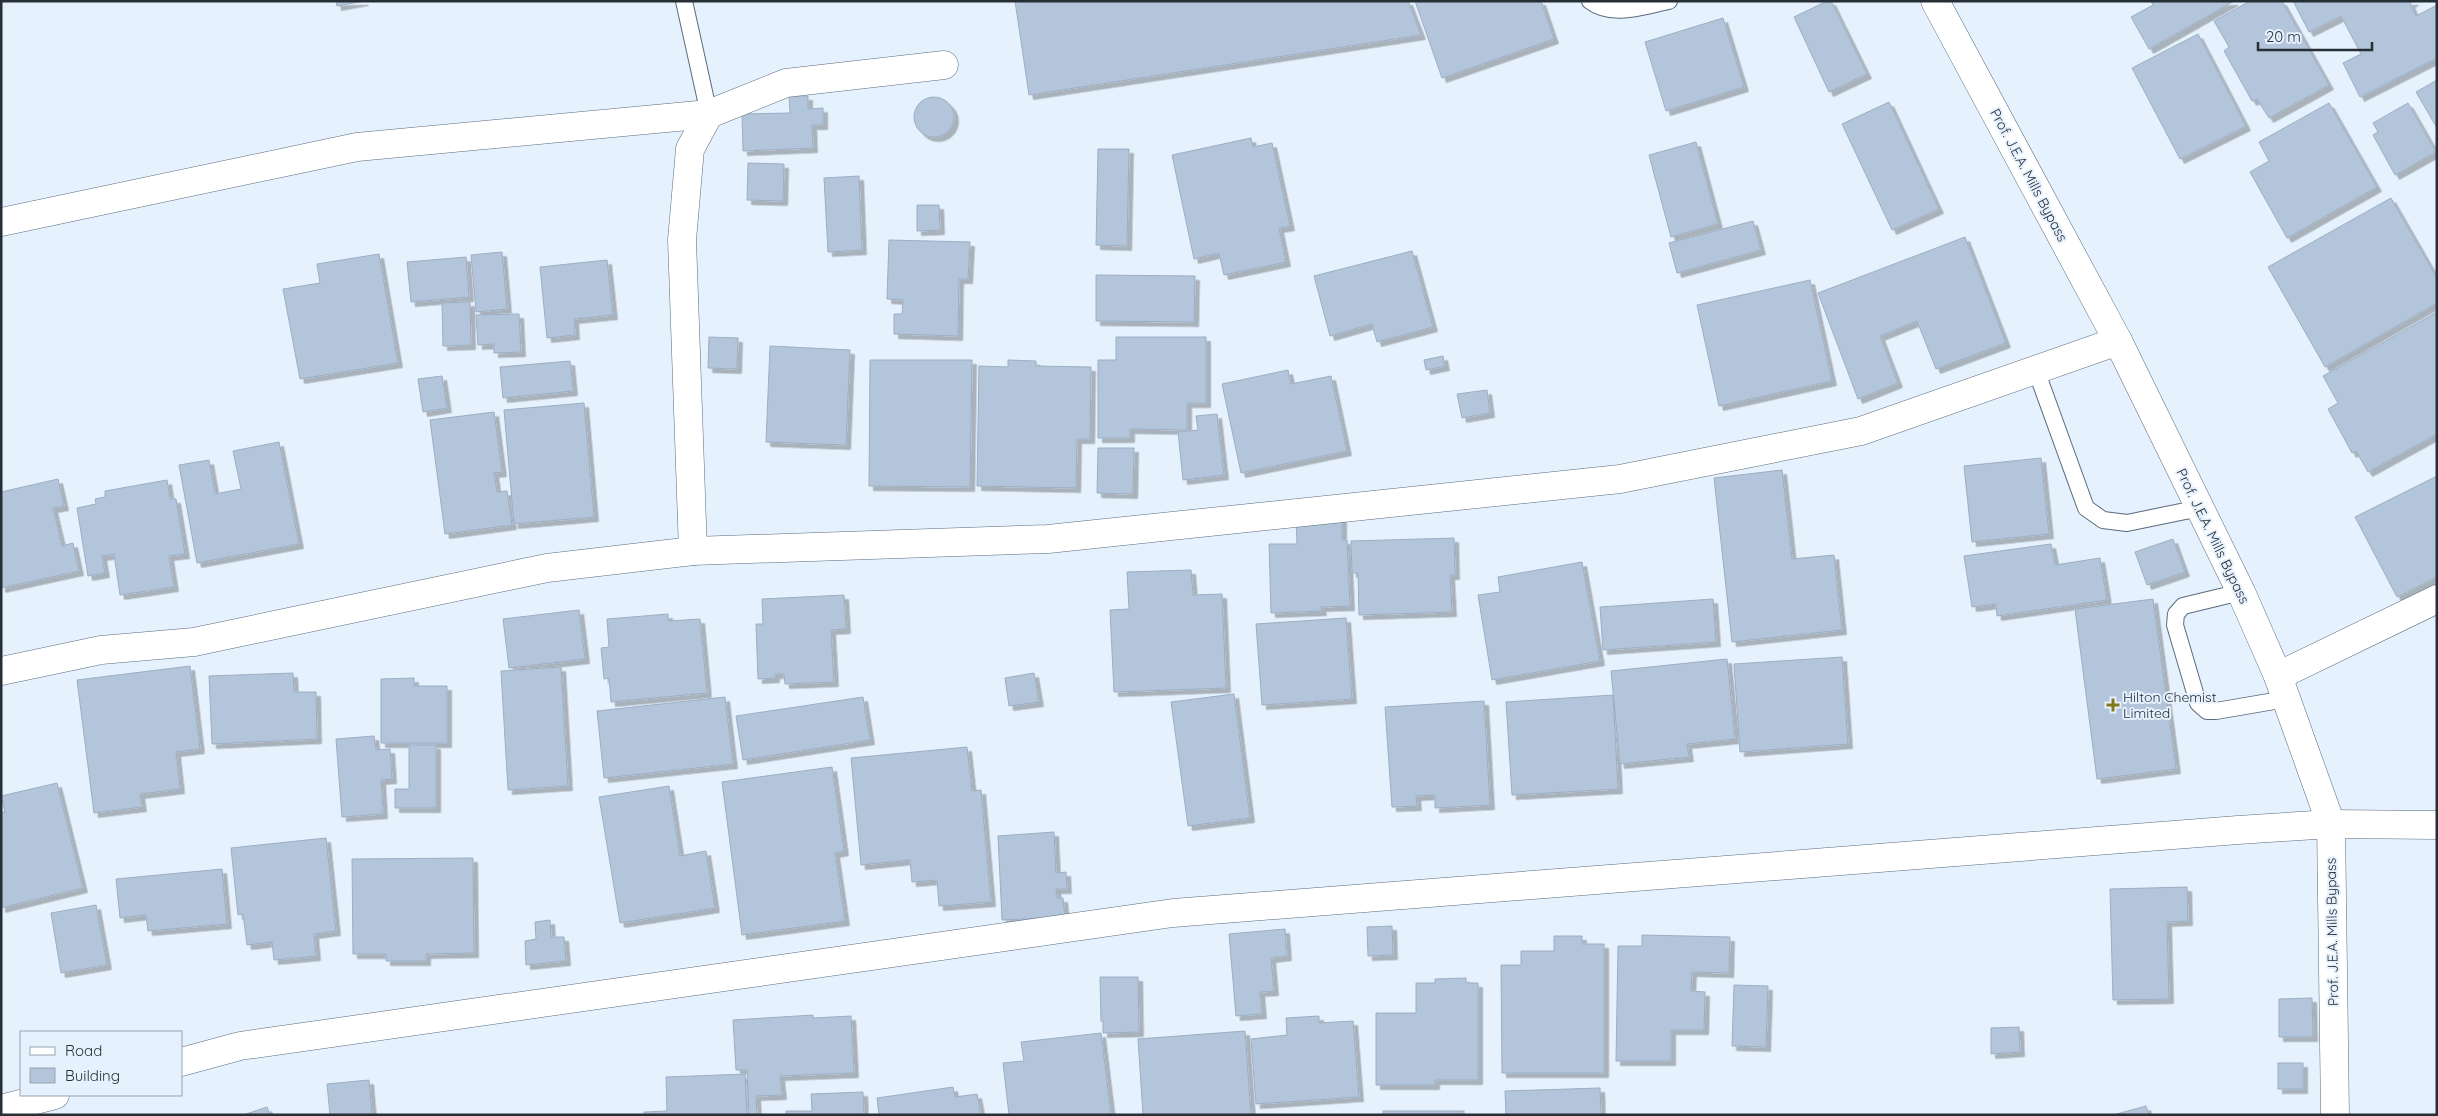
<svg xmlns="http://www.w3.org/2000/svg" width="2438" height="1116" font-family="Quicksand,sans-serif">
	<style>
		.building { fill: #b3c5da; stroke: #9caec2; filter: url(#shadow) }
		.lines { fill: none; stroke-linecap: round; stroke-linejoin: round }
		.service-casing { stroke: #5a6b7d; stroke-width: 18 }
		.minor-casing { stroke: #5a6b7d; stroke-width: 29 }
		.tertiary-casing { stroke: #5a6b7d; stroke-width: 29 }
		.service { stroke: #fff; stroke-width: 16 }
		.minor { stroke: #fff; stroke-width: 28 }
		.tertiary { stroke: #fff; stroke-width: 28 }
		.poi-dot { fill: #84771b; stroke: #e6f1fe; stroke-width: 2 }
		.labels { text-anchor: middle; dominant-baseline: central; stroke-width: 4; stroke-linejoin: round; paint-order: stroke }
		.street-label { font-size: 14px; fill: #262e36; stroke: #e6f1fe }
		.poi-label { font-size: 14px; fill: #262e36; stroke: #e6f1fe; text-anchor: start }
	</style>
	<defs>
		<filter id="shadow"><feDropShadow dx="4.5" dy="4.5" stdDeviation="0" flood-color="#0004"/></filter>
	</defs>
	<rect width="100%" height="100%" fill="#e6f1fe"/>
	<!-- building -->
	<g class="building">
		<polygon points="336,1 364,1 337,6"/>
		<polygon points="1015,1 1408,1 1421,35 1029,95"/>
		<polygon points="1415,1 1541,1 1554,39 1442,78"/>
		<polygon points="1827,1 1831,1 1867,74 1829,92 1794,17"/>
		<polygon points="2151,1 2234,1 2149,49 2131,17 2153,5"/>
		<polygon points="2250,1 2282,1 2329,85 2269,118 2257,99 2252,101 2224,51 2229,47 2214,21"/>
		<polygon points="2293,1 2414,1 2410,3 2416,16 2437,5 2437,58 2360,97 2343,63 2361,54 2341,16 2309,32"/>
		<polygon points="1723,18 1744,87 1666,111 1645,42"/>
		<polygon points="2198,34 2246,126 2180,159 2132,68"/>
		<polygon points="2437,80 2437,128 2416,92"/>
		<polygon points="789,96 808,96 808,109 823,108 823,125 812,125 813,148 743,151 742,114 790,113"/>
		<circle cx="934" cy="117" r="20"/>
		<polygon points="1889,102 1939,209 1892,230 1842,124"/>
		<polygon points="2329,103 2377,187 2287,238 2250,172 2269,161 2259,142"/>
		<polygon points="2408,103 2436,152 2395,175 2373,135 2378,132 2373,123"/>
		<polygon points="1251,138 1253,147 1272,143 1290,226 1279,228 1286,262 1224,275 1219,253 1194,259 1172,155"/>
		<polygon points="1696,142 1718,224 1671,237 1649,155"/>
		<polygon points="1098,149 1129,149 1127,246 1096,245"/>
		<polygon points="748,163 784,164 783,201 747,200"/>
		<polygon points="859,176 862,250 828,252 824,178"/>
		<polygon points="2391,198 2437,278 2437,303 2325,367 2268,267"/>
		<polygon points="917,205 939,205 940,230 917,231"/>
		<polygon points="1753,221 1761,250 1677,273 1669,243"/>
		<polygon points="1965,237 2006,343 1936,369 1917,321 1880,336 1898,383 1858,399 1818,293"/>
		<polygon points="889,240 970,242 968,279 959,279 958,336 894,334 894,314 902,314 903,300 887,299"/>
		<polygon points="1412,251 1433,327 1377,342 1372,324 1330,336 1314,276"/>
		<polygon points="502,252 507,309 476,312 471,255"/>
		<polygon points="379,254 398,363 300,379 283,289 320,283 317,264"/>
		<polygon points="466,257 469,297 411,302 407,262"/>
		<polygon points="607,260 613,315 574,319 575,335 547,338 540,267"/>
		<polygon points="1096,275 1195,276 1194,322 1096,321"/>
		<polygon points="1810,280 1832,381 1719,406 1697,305"/>
		<polygon points="470,302 471,345 443,346 442,303"/>
		<polygon points="2437,312 2437,434 2368,472 2356,451 2352,453 2328,409 2338,403 2323,376"/>
		<polygon points="519,314 521,352 494,353 494,344 478,345 476,315"/>
		<polygon points="709,337 738,338 737,369 708,368"/>
		<polygon points="1116,337 1206,337 1206,403 1187,403 1187,430 1130,429 1130,438 1098,438 1098,360 1116,360"/>
		<polygon points="770,346 850,350 846,445 766,442"/>
		<polygon points="1443,356 1445,366 1426,370 1424,360"/>
		<polygon points="870,360 972,360 970,487 869,486"/>
		<polygon points="1008,360 1036,361 1036,366 1091,367 1090,439 1077,439 1076,488 977,486 979,366 1008,367"/>
		<polygon points="570,361 573,391 503,398 500,367"/>
		<polygon points="1288,370 1291,384 1331,376 1347,451 1241,473 1222,384"/>
		<polygon points="442,376 447,408 423,412 418,379"/>
		<polygon points="1487,390 1490,413 1462,418 1457,394"/>
		<polygon points="584,403 594,517 514,524 504,410"/>
		<polygon points="494,412 502,472 494,473 497,492 507,491 512,525 445,534 430,420"/>
		<polygon points="1217,414 1224,475 1183,480 1178,432 1198,430 1196,416"/>
		<polygon points="279,442 299,544 197,563 179,465 209,460 215,494 241,489 233,451"/>
		<polygon points="1098,448 1134,448 1133,494 1097,493"/>
		<polygon points="2041,458 2049,534 1972,542 1964,466"/>
		<polygon points="1782,470 1792,559 1834,555 1842,630 1732,642 1714,478"/>
		<polygon points="2437,476 2437,577 2397,597 2355,517"/>
		<polygon points="58,479 64,506 53,508 62,546 73,543 79,571 1,588 1,492"/>
		<polygon points="167,480 170,499 176,499 185,554 169,556 174,587 120,595 114,554 102,556 105,573 88,576 77,508 96,504 95,499 105,497 105,491"/>
		<polygon points="1342,514 1342,540 1347,540 1350,606 1321,607 1322,611 1271,613 1269,544 1297,544 1296,516"/>
		<polygon points="1454,538 1455,575 1450,575 1452,612 1359,615 1358,573 1352,573 1351,541"/>
		<polygon points="2173,539 2185,572 2147,585 2135,552"/>
		<polygon points="2051,544 2055,565 2100,558 2107,600 1997,616 1996,604 1972,607 1964,556"/>
		<polygon points="1582,562 1600,661 1492,680 1478,595 1500,592 1498,577"/>
		<polygon points="1191,570 1193,595 1222,594 1226,688 1114,692 1110,610 1129,609 1127,572"/>
		<polygon points="844,595 846,629 831,630 834,682 785,684 784,674 775,674 775,678 758,679 756,624 763,624 762,599"/>
		<polygon points="1713,599 1716,642 1603,650 1600,607"/>
		<polygon points="2153,599 2176,769 2097,779 2075,609"/>
		<polygon points="579,610 585,659 509,668 503,619"/>
		<polygon points="668,614 668,621 700,619 707,693 611,702 609,678 604,679 601,648 609,647 607,619"/>
		<polygon points="1346,618 1352,699 1262,705 1256,624"/>
		<polygon points="1842,657 1848,744 1740,752 1734,664"/>
		<polygon points="1727,659 1735,739 1687,744 1689,757 1620,764 1611,671"/>
		<polygon points="190,666 200,749 176,752 180,789 140,794 142,807 94,813 77,680"/>
		<polygon points="561,667 568,786 508,790 501,671"/>
		<polygon points="293,673 294,692 316,692 317,739 212,744 209,676"/>
		<polygon points="1034,673 1039,702 1009,706 1005,678"/>
		<polygon points="414,678 414,686 447,686 447,743 381,743 381,679"/>
		<polygon points="1234,694 1250,818 1188,826 1171,702"/>
		<polygon points="1613,695 1618,789 1512,795 1506,702"/>
		<polygon points="725,697 733,764 604,778 597,711"/>
		<polygon points="863,697 870,740 743,760 736,716"/>
		<polygon points="1484,701 1490,805 1435,808 1435,795 1416,796 1417,806 1392,807 1385,707"/>
		<polygon points="374,736 376,750 390,749 392,779 381,780 383,814 342,817 336,739"/>
		<polygon points="409,745 436,745 436,808 395,808 395,789 409,789"/>
		<polygon points="967,747 972,791 981,790 991,902 939,906 937,880 912,882 910,860 861,865 851,758"/>
		<polygon points="832,767 844,851 835,853 845,921 742,935 722,782"/>
		<polygon points="57,783 83,888 1,908 1,812 5,812 1,796"/>
		<polygon points="669,786 680,856 706,851 715,908 620,923 599,797"/>
		<polygon points="1054,832 1056,873 1066,872 1067,889 1056,889 1057,898 1063,898 1065,917 1002,920 998,836"/>
		<polygon points="326,838 336,931 314,934 316,956 274,960 272,942 247,945 243,914 238,915 231,848"/>
		<polygon points="473,858 474,953 426,954 426,961 386,961 386,954 353,954 352,859"/>
		<polygon points="222,869 227,924 148,931 146,915 120,918 116,879"/>
		<polygon points="2187,887 2188,921 2167,922 2169,999 2113,1000 2110,889"/>
		<polygon points="96,905 107,965 61,973 51,913"/>
		<polygon points="550,920 551,937 564,937 566,961 526,965 525,941 536,939 535,922"/>
		<polygon points="1392,926 1393,955 1368,956 1367,927"/>
		<polygon points="1285,929 1287,956 1271,958 1274,991 1260,992 1262,1014 1236,1016 1229,934"/>
		<polygon points="1642,935 1730,937 1729,973 1692,972 1691,991 1705,992 1704,1030 1671,1030 1671,1061 1616,1061 1618,946 1642,946"/>
		<polygon points="1554,936 1582,936 1582,944 1604,944 1604,1073 1502,1073 1501,965 1521,965 1521,951 1554,951"/>
		<polygon points="1100,977 1138,977 1139,1032 1103,1033 1103,1021 1101,1021"/>
		<polygon points="1466,978 1466,983 1478,983 1478,1080 1435,1080 1435,1085 1376,1085 1376,1013 1416,1013 1416,983 1435,983 1435,979"/>
		<polygon points="1734,985 1768,986 1766,1047 1732,1046"/>
		<polygon points="2312,998 2313,1037 2279,1037 2279,999"/>
		<polygon points="813,1015 813,1018 851,1016 854,1073 780,1076 782,1095 756,1096 757,1115 749,1115 747,1070 736,1070 733,1020"/>
		<polygon points="1319,1016 1319,1023 1353,1021 1359,1097 1256,1104 1251,1039 1287,1035 1286,1018"/>
		<polygon points="2019,1027 2020,1052 1991,1054 1991,1028"/>
		<polygon points="1245,1031 1251,1115 1143,1115 1138,1039"/>
		<polygon points="1101,1033 1111,1115 1009,1115 1003,1063 1024,1061 1021,1042"/>
		<rect x="2278" y="1063" width="25" height="26"/>
		<polygon points="745,1074 747,1115 644,1115 644,1112 667,1111 666,1077"/>
		<polygon points="369,1080 372,1115 330,1115 327,1084"/>
		<polygon points="953,1087 955,1097 977,1094 981,1115 879,1115 877,1098"/>
		<polygon points="1600,1088 1601,1115 1506,1115 1505,1091"/>
		<polygon points="863,1092 864,1115 786,1115 786,1111 812,1111 811,1094"/>
		<polygon points="2146,1106 2149,1115 2113,1115"/>
		<polygon points="267,1107 270,1115 243,1115"/>
		<rect x="1383" y="1111" width="81" height="4"/>
	</g>
	<g class="lines">
		<!-- service casing -->
		<g class="service-casing">
			<g id="service">
				<polyline points="684,1 709,114"/>
				<path d="M 1590,1 C 1612,18 1643,6 1669,1"/>
				<polyline points="2036,370 2086,508 2103,520 2127,523 2200,508"/>
				<polyline points="2241,592 2183,606 2176,614 2175,625 2198,703 2207,711 2216,711 2286,699"/>
			</g>
		</g>
		<!-- minor casing -->
		<g class="minor-casing">
			<g id="minor">
				<polyline points="1,222 357,147 709,114"/>
				<polyline points="693,551 682,240 690,149 709,114 786,83 944,65"/>
				<polyline points="1,671 101,650 194,642 547,568 693,551 1048,539 1620,479 1861,431 2118,341"/>
				<polyline points="2278,676 2437,599"/>
				<polyline points="181,1062 240,1046 1173,913 2238,830 2331,824 2437,825"/>
				<polyline points="1,1109 55,1095"/>
			</g>
		</g>
		<!-- tertiary casing -->
		<g class="tertiary-casing">
			<polyline id="tertiary" points="1935,1 2118,341 2241,592 2278,676 2331,824 2335,1115"/>
		</g>
		<!-- service -->
		<use href="#service" class="service"/>
		<!-- minor -->
		<use href="#minor" class="minor"/>
		<!-- tertiary -->
		<use href="#tertiary" class="tertiary"/>
	</g>
	<!-- markers -->
	<path class="poi-dot" d="M2110.5 697.5h5v5h5v5h-5v5h-5v-5h-5v-5h5z"/>
	<g class="labels">
		<!-- street labels -->
		<g class="street-label">
			<text transform="translate(2029 175) rotate(62)">Prof. J.E.A. Mills Bypass</text>
			<text transform="translate(2213 536) rotate(64)">Prof. J.E.A. Mills Bypass</text>
			<text transform="translate(2332 932) rotate(-91)">Prof. J.E.A. Mills Bypass</text>
		</g>
		<!-- poi labels -->
		<g class="poi-label">
			<text x="2123" y="697">Hilton Chemist<tspan x="2123" dy="16">Limited</tspan></text>
		</g>
	</g>
	<!-- border -->
	<rect width="2438" height="1116" fill="none" stroke="#262e36" stroke-width="5"/>
	<!-- legend -->
	<rect x="20" y="1031" width="162" height="65" fill="#e6f1fe" stroke="#99a3ae"/>
	<rect x="30" y="1047" width="25" height="8" fill="#ffffff" stroke="#99a3ae"/>
	<text x="65" y="1056" font-size="15" fill="#262e36">Road</text>
	<rect x="30" y="1068" width="25" height="15" fill="#b3c5da" stroke="#99a3ae"/>
	<text x="65" y="1081" font-size="15" fill="#262e36">Building</text>
	<!-- scale -->
	<path d="M2258 42v8h114v-8" fill="none" stroke="#262e36" stroke-width="2.5"/>
	<text x="2266" y="42" font-size="15" fill="#262e36" stroke="#e6f1fe" stroke-width="4" paint-order="stroke">20 m</text>
</svg>
